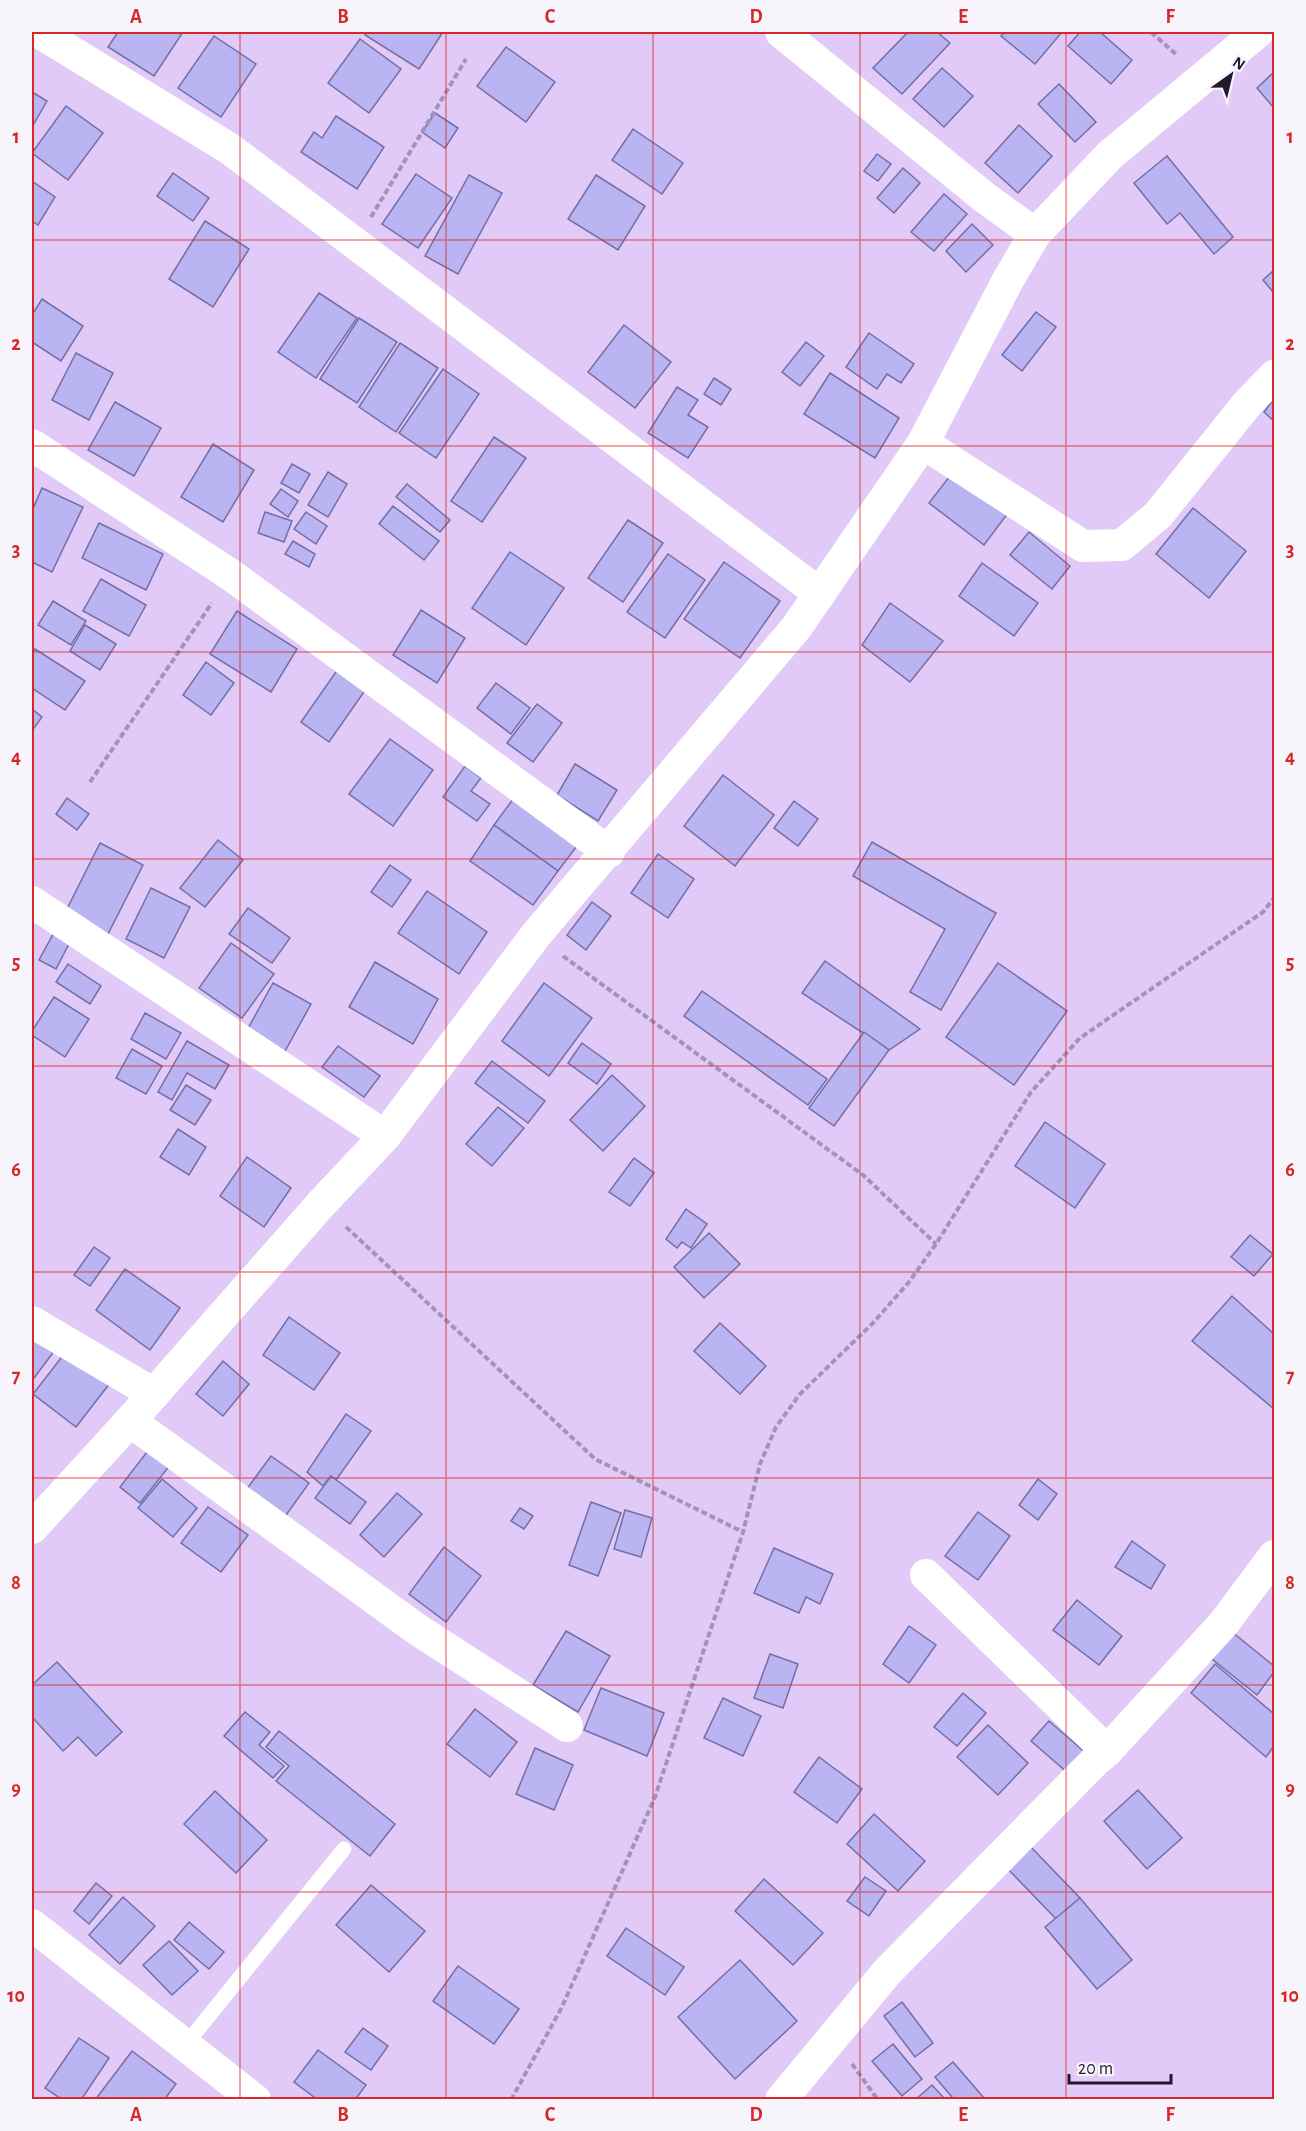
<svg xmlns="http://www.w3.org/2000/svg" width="1306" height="2131" font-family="'Alegreya Sans',sans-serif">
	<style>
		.building { fill: #bab5f2; stroke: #736ea5; stroke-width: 1.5 }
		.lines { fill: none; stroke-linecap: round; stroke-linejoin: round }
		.path { stroke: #a592b8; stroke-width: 4; stroke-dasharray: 6 3; stroke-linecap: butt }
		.lane { stroke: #fff; stroke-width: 15 }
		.street { stroke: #fff; stroke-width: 32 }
		.grid { fill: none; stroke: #d62828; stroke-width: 1.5; stroke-opacity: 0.55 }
		.neatline { fill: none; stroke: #d62828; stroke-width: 2 }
		.grid-label { font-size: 20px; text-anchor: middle; font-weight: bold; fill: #d62828 }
	</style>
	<rect width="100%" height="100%" fill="#e1caf8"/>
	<!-- building -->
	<g class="building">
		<polygon points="118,32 183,32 154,76 108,47"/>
		<polygon points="367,32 443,32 419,69 365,35"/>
		<polygon points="908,32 937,32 950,43 902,94 873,68"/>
		<polygon points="1005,32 1062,32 1035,64 1001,36"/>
		<polygon points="1080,32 1100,32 1132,60 1111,84 1068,46"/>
		<polygon points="214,36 256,64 221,117 178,88"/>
		<polygon points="360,39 401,69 369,113 328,83"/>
		<polygon points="506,47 555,82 526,122 477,86"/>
		<polygon points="942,68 973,96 944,127 913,99"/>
		<polygon points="1274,72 1274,108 1257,88"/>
		<polygon points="1059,84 1096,122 1075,142 1038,104"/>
		<polygon points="32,92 47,101 32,127"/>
		<polygon points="66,106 103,133 68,180 32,153"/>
		<polygon points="435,113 458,128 445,148 422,132"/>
		<polygon points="336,116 384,147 357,189 301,152 314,132 322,138"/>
		<polygon points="1019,125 1052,156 1018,193 985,163"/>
		<polygon points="633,129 683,163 662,194 612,160"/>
		<polygon points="877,154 891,164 878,181 864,171"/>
		<polygon points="1167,156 1233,237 1214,254 1180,213 1167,224 1134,183"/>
		<polygon points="903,168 920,183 894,213 877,198"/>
		<polygon points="173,173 209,198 193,221 157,196"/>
		<polygon points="416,174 452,198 418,248 382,224"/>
		<polygon points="469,175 502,193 458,274 425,256"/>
		<polygon points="596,175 645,206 618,250 568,219"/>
		<polygon points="32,181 55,197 38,225 32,221"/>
		<polygon points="944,194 967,214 934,251 911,232"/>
		<polygon points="205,221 249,249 213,307 169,279"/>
		<polygon points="972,224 993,245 966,272 946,251"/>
		<polygon points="1274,270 1274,293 1263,280"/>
		<polygon points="319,293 357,318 316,378 278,352"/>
		<polygon points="42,299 83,326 61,361 32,342 32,315"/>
		<polygon points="1036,312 1056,327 1022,371 1002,355"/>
		<polygon points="359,318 397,342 357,403 320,379"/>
		<polygon points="624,325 671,362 635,408 588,372"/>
		<polygon points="869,333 914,364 901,383 887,374 877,389 846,367"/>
		<polygon points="806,342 824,356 800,386 782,372"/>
		<polygon points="400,343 438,368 396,432 359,407"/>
		<polygon points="76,353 113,373 89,420 52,400"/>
		<polygon points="443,369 479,394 436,458 399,433"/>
		<polygon points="830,373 899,418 875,458 804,414"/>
		<polygon points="714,378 731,389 721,405 704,394"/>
		<polygon points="677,387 698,400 688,415 708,427 688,458 648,433"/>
		<polygon points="1274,399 1274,421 1264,412"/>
		<polygon points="115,402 161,428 134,476 88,450"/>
		<polygon points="494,437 526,458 482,522 451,501"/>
		<polygon points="213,444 254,470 223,522 181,497"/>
		<polygon points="292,464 310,474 299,493 281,483"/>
		<polygon points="328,472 347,484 328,517 308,505"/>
		<polygon points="953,472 1008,513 984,545 929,503"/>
		<polygon points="407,484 450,520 440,532 396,497"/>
		<polygon points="42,488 83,507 52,572 32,562 32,511"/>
		<polygon points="281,489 298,501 288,517 270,504"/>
		<polygon points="393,506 439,541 424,560 379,524"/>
		<polygon points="1193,508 1246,551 1209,598 1156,554"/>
		<polygon points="265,512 292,521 284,542 258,533"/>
		<polygon points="306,512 327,526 316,544 294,529"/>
		<polygon points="628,520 663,543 623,602 588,578"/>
		<polygon points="99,523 163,554 146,590 82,558"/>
		<polygon points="1029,532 1070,566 1052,589 1010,555"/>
		<polygon points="293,541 315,554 309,567 285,554"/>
		<polygon points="510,552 564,588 526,645 472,608"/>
		<polygon points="668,554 705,580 665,638 627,612"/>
		<polygon points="724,562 780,601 740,658 684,619"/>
		<polygon points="982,563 1038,603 1014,636 959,596"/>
		<polygon points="101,579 146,605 129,636 83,611"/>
		<polygon points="53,601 86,621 71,645 38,625"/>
		<polygon points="890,603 943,641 910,682 862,645"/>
		<polygon points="421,610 465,638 437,683 393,655"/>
		<polygon points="237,611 297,649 271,692 210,654"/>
		<polygon points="85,625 116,644 100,670 70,651"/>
		<polygon points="35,649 85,681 65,710 32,688 32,654"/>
		<polygon points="206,662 234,683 211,715 183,695"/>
		<polygon points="338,669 366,689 329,742 301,722"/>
		<polygon points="496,683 530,708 511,734 477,708"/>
		<polygon points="537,704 562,723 533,762 507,743"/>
		<polygon points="32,709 42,717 32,731"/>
		<polygon points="390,739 433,770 393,826 349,794"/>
		<polygon points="575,764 617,790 598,821 557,795"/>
		<polygon points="465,766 481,778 471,791 490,804 477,821 443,797"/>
		<polygon points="723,775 774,815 735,866 684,826"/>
		<polygon points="516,795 580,842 558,871 494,825"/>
		<polygon points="67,798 89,814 77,830 56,814"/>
		<polygon points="794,801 818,819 798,846 774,828"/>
		<polygon points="494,825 558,871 533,905 470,861"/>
		<polygon points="218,840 243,860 205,907 180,888"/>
		<polygon points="872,842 996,913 941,1010 910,992 945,929 853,876"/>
		<polygon points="100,843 143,865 107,936 64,915"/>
		<polygon points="658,854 694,879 668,918 631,893"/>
		<polygon points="390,865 411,880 392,907 371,892"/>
		<polygon points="151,888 190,907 164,958 126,939"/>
		<polygon points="427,891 487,932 459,974 398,933"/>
		<polygon points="592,902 611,916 586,950 567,935"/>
		<polygon points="248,908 290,938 272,963 229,934"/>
		<polygon points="57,927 73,936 56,969 39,960"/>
		<polygon points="231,943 274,974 242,1018 199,988"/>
		<polygon points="825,961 920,1029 889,1050 802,993"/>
		<polygon points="375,962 438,999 413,1044 349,1007"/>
		<polygon points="998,963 1067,1011 1014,1085 946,1037"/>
		<polygon points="68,964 101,986 90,1004 56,982"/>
		<polygon points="273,983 311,1004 284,1053 246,1032"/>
		<polygon points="544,983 592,1018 549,1076 502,1041"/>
		<polygon points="702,991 827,1079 808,1105 684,1016"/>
		<polygon points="54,997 89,1019 65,1057 32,1035 32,1031"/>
		<polygon points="145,1013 181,1033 166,1059 131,1039"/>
		<polygon points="864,1032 889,1050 834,1126 809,1108"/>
		<polygon points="187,1041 229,1065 215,1089 187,1073 172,1100 158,1092"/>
		<polygon points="582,1043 611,1064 597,1084 568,1063"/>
		<polygon points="338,1046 380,1076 364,1097 322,1067"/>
		<polygon points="132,1049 162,1066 146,1094 116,1078"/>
		<polygon points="492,1061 545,1101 528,1123 475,1083"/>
		<polygon points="612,1075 645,1106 603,1151 570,1120"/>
		<polygon points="186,1085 211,1100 195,1125 170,1110"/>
		<polygon points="498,1107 524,1128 492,1166 466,1144"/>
		<polygon points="1045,1122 1105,1164 1075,1208 1015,1166"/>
		<polygon points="178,1129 206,1147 189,1175 160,1157"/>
		<polygon points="247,1157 291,1188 264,1227 220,1196"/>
		<polygon points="634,1158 654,1173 630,1206 609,1192"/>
		<polygon points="686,1209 707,1224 691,1248 682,1242 677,1248 666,1239"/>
		<polygon points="709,1233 740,1264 704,1298 674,1267"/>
		<polygon points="1250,1235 1273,1254 1254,1276 1231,1257"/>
		<polygon points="94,1247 110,1258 90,1286 74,1275"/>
		<polygon points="125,1269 180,1308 150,1350 96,1310"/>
		<polygon points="1232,1296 1274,1334 1274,1409 1192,1341"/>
		<polygon points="289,1317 340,1353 314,1390 263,1355"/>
		<polygon points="720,1323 766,1366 740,1394 694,1351"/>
		<polygon points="32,1332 55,1350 34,1378 32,1376"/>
		<polygon points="68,1349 110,1383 76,1427 33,1394"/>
		<polygon points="223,1361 249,1384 223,1416 196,1394"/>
		<polygon points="346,1414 371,1431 336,1480 331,1476 323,1486 307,1472"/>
		<polygon points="150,1448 171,1464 140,1503 120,1487"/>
		<polygon points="271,1456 309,1483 284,1518 246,1490"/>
		<polygon points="331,1476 366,1502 350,1524 315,1498"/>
		<polygon points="162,1479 197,1508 173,1537 138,1508"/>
		<polygon points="1038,1479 1057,1494 1038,1520 1019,1505"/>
		<polygon points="397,1493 422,1514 384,1557 360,1535"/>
		<polygon points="591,1502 621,1513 598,1576 569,1565"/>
		<polygon points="208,1507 248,1535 221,1572 181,1543"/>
		<polygon points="520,1508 533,1516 524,1529 511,1521"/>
		<polygon points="625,1510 652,1518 641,1557 614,1549"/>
		<polygon points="978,1512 1010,1536 978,1580 945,1556"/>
		<polygon points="1132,1541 1165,1565 1151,1589 1115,1567"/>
		<polygon points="444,1547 481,1576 446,1622 409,1594"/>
		<polygon points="774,1548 833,1574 820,1604 806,1597 799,1613 754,1593"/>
		<polygon points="1077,1600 1122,1636 1099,1665 1053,1630"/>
		<polygon points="909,1626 936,1645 909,1683 883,1664"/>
		<polygon points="566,1631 610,1656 578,1712 533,1685"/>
		<polygon points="1232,1632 1274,1666 1274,1672 1257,1695 1212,1659"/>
		<polygon points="770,1654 798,1664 783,1708 754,1698"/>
		<polygon points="57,1662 122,1732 96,1756 78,1737 63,1751 32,1717 32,1685"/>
		<polygon points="1215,1664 1274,1714 1274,1746 1266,1757 1191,1693"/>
		<polygon points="601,1688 664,1713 647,1756 584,1730"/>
		<polygon points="963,1693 986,1713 957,1746 934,1727"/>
		<polygon points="723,1698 761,1716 743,1756 704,1738"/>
		<polygon points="475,1709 517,1742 490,1777 447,1744"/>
		<polygon points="245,1712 270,1732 259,1745 284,1766 273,1778 224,1736"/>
		<polygon points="1049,1721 1087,1754 1069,1774 1031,1741"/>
		<polygon points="988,1725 1028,1763 998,1795 957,1757"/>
		<polygon points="279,1731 395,1824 370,1856 276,1781 289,1766 266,1747"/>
		<polygon points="535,1748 573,1765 554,1810 516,1794"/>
		<polygon points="819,1757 862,1789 837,1823 794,1792"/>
		<polygon points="1138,1790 1182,1838 1147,1869 1104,1821"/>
		<polygon points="215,1791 267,1840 236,1873 184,1824"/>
		<polygon points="874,1814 925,1861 898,1891 847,1844"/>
		<polygon points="1028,1844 1080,1898 1056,1919 1005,1866"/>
		<polygon points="865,1877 886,1891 869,1916 847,1901"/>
		<polygon points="764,1879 823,1933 793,1965 735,1911"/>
		<polygon points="96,1883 112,1896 89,1924 74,1911"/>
		<polygon points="371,1885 425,1931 389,1972 336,1925"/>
		<polygon points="123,1897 155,1926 120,1964 89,1935"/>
		<polygon points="1080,1898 1132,1960 1097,1989 1045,1927"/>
		<polygon points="189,1922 224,1952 209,1969 174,1940"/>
		<polygon points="626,1928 684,1967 665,1995 607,1956"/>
		<polygon points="169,1941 198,1971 172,1995 143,1965"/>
		<polygon points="740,1960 797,2021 735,2079 678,2017"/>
		<polygon points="458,1966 519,2009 494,2044 433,2001"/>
		<polygon points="902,2002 933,2043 915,2057 884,2016"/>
		<polygon points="363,2028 388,2046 371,2070 345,2052"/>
		<polygon points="79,2038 109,2058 81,2100 63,2100 45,2088"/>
		<polygon points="893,2044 922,2079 902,2096 872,2061"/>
		<polygon points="318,2050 366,2085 355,2100 318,2100 294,2082"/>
		<polygon points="132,2051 176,2084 164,2100 95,2100"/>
		<polygon points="953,2062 984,2098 982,2100 950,2100 952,2097 935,2077"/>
		<polygon points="932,2085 944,2098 915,2100"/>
	</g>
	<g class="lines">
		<!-- path -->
		<g class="path">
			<polyline points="1151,32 1177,55"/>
			<polyline points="371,217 466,59"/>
			<polyline points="90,782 212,603"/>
			<polyline points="563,956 863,1175 936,1244"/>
			<polyline points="346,1227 595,1459 743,1532"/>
			<polyline points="852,2064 878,2100"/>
			<polyline points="511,2100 562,2007 655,1797 743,1532 760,1464 776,1427 800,1394 873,1323 909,1282 936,1244 1031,1092 1080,1038 1263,912 1274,898"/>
		</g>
		<!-- lane -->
		<polyline class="lane" points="186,2044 344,1849"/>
		<!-- street -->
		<g class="street">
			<polyline points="39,32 230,149 820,594"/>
			<polyline points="781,32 984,197 1035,234"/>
			<polyline points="923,443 1083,546 1122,545 1158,515 1247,404 1274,376"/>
			<polyline points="32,445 231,575 609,852"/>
			<polyline points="32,902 385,1136"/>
			<polyline points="32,1322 154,1394"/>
			<polyline points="130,1421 418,1630 567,1726"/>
			<polyline points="32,1528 130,1421 321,1204 385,1136 535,936 796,628 923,443 1008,280 1035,234 1110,155 1258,32"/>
			<polyline points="926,1575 1107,1751"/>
			<polyline points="32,1925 255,2100"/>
			<polyline points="781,2100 887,1972 1096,1760 1107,1751 1224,1623 1274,1556"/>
		</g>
	</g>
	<!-- grid -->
	<path class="grid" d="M 240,32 L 240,2100M 446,32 L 446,2100M 653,32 L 653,2100M 860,32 L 860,2100M 1066,32 L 1066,2100M 32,240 L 1274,240M 32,446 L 1274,446M 32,652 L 1274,652M 32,859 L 1274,859M 32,1066 L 1274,1066M 32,1272 L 1274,1272M 32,1478 L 1274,1478M 32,1685 L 1274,1685M 32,1892 L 1274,1892"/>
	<!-- border -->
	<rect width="1306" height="2131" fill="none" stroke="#f7f5fb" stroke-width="66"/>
	<!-- north arrow -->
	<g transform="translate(1231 75) rotate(34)" stroke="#f7f5fb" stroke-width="4.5" paint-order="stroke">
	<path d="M0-4.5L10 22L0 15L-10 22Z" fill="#23182d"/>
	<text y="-9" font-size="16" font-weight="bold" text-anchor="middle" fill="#23182d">N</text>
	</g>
	<!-- scale -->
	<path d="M1069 2074v9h102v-9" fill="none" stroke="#23182d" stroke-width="3"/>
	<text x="1078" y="2074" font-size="18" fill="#23182d" stroke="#f7f5fb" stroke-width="4.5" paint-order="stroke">20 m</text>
	<rect x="33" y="33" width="1240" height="2065" class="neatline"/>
	<g class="grid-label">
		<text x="136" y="23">A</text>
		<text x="343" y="23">B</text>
		<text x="550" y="23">C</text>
		<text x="756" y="23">D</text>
		<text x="963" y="23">E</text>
		<text x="1170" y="23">F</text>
		<text x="16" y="143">1</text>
		<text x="1290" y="143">1</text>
		<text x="16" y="350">2</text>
		<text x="1290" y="350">2</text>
		<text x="16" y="556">3</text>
		<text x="1290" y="556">3</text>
		<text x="16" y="763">4</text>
		<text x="1290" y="763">4</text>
		<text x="16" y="969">5</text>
		<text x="1290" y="969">5</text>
		<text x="16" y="1176">6</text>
		<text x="1290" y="1176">6</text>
		<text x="16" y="1382">7</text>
		<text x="1290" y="1382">7</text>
		<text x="16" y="1589">8</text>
		<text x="1290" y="1589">8</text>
		<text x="16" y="1795">9</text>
		<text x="1290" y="1795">9</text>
		<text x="16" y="2002">10</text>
		<text x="1290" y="2002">10</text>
		<text x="136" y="2121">A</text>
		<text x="343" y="2121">B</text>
		<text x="550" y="2121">C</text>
		<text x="756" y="2121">D</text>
		<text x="963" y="2121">E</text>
		<text x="1170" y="2121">F</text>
	</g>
</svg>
